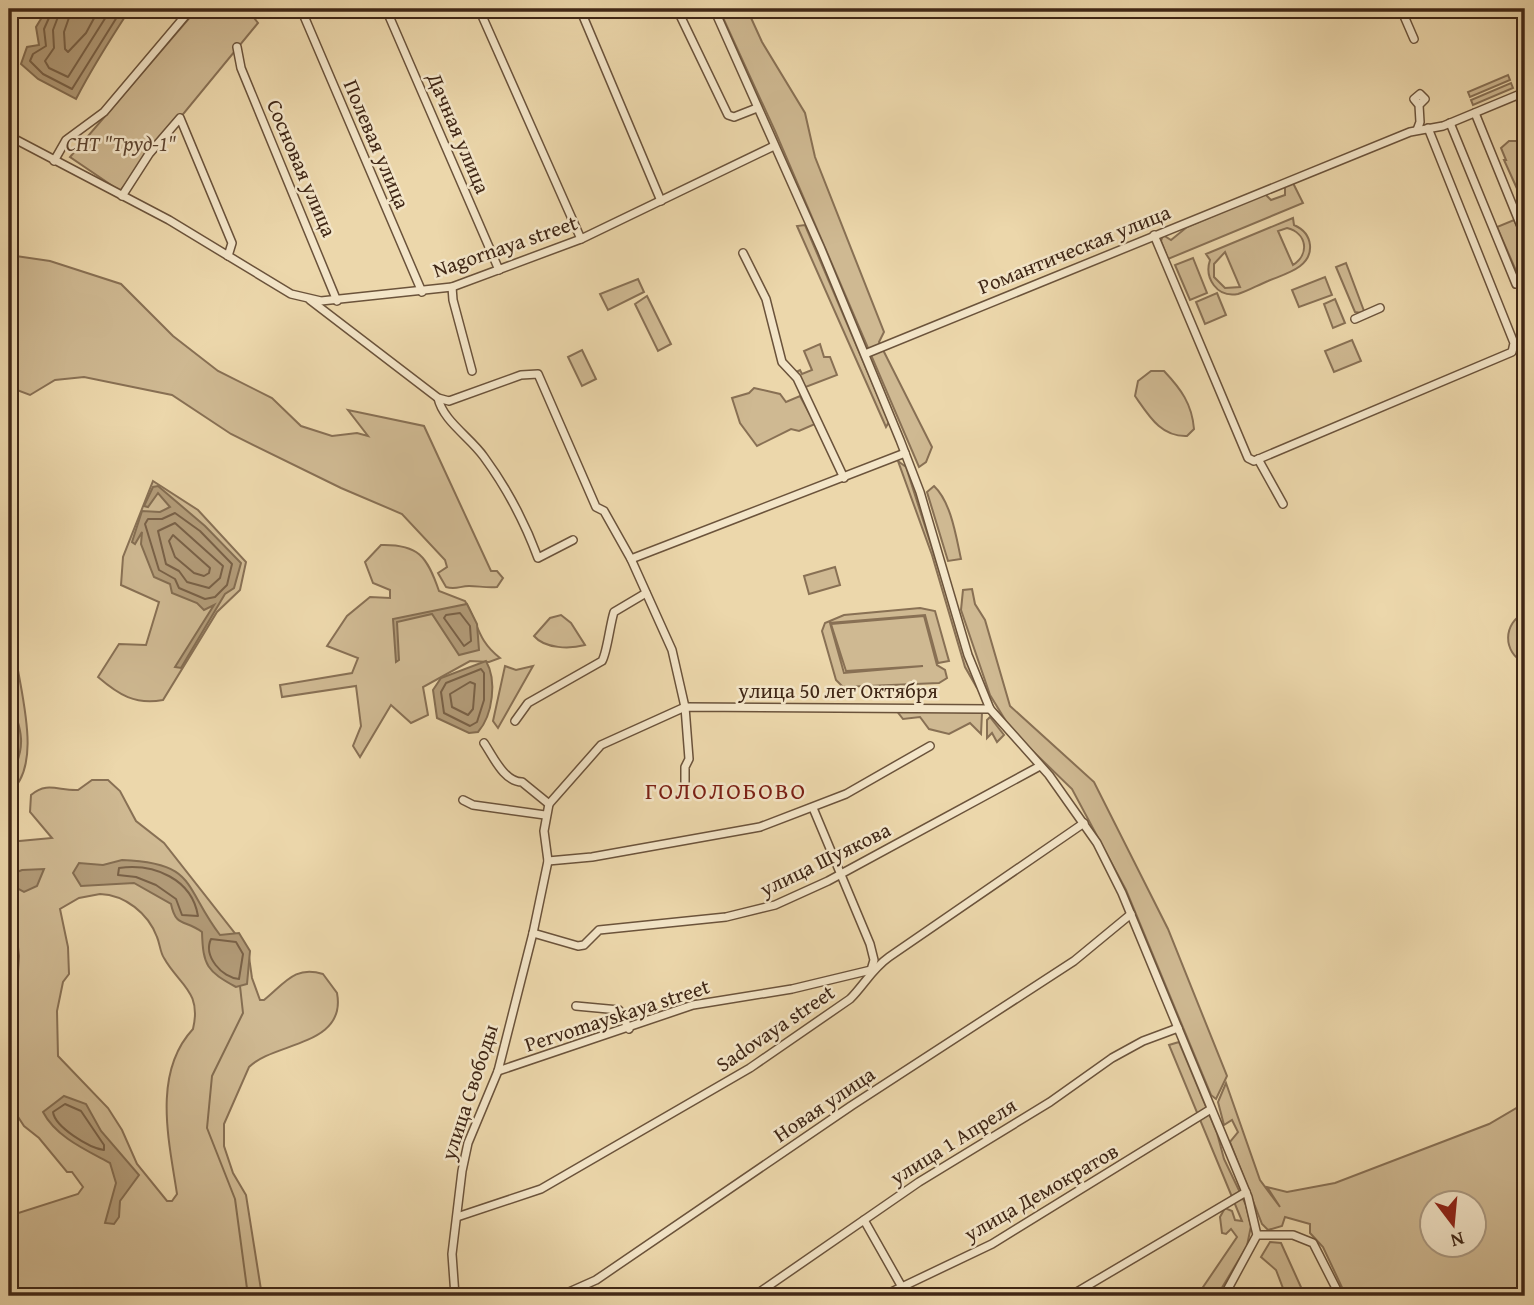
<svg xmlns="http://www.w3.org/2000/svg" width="1534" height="1305" font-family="'Gentium Book Plus',serif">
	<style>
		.green { fill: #cfb992; stroke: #887054; stroke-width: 2; fill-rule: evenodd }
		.water { fill: #b29b78; stroke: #846d51; stroke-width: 2 }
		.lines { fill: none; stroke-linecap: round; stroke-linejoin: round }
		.shore { stroke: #796147; stroke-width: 2 }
		.stream { stroke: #846d51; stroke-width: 2 }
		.minor-casing { stroke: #6b533b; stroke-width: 10 }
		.minor { stroke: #f3e5c8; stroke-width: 7 }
		.labels { text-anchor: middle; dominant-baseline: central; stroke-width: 5; stroke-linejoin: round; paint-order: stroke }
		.street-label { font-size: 21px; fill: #402716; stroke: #f3e5c8 }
		.park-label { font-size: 21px; font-style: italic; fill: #5d442f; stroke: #f3e5c8 }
		.quarter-label { font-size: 24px; letter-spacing: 2px; fill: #7a1f14; stroke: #f3e5c8 }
	</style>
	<rect width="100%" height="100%" fill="#ecd7ab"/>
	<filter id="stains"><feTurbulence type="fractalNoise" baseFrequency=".00286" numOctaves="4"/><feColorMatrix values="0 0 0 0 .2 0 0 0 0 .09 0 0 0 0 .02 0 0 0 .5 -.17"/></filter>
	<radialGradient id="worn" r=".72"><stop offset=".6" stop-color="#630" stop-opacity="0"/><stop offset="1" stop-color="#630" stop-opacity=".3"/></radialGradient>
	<!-- green -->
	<g class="green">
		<polygon points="197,9 247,9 258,23 120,191 70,157"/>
		<polygon points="719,9 747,9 762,42 805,113 815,157 884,332 879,342 932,447 926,462 919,467 775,131"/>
		<polygon points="1508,75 1510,80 1470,97 1468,92"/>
		<polygon points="1511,83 1513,88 1473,105 1471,100"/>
		<polygon points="1509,141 1518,141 1525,152 1524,204 1504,160 1506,160 1501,148"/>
		<polygon points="1293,183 1303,203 1168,259 1161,241 1163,235 1171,240 1187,227 1265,194 1271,200 1285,195 1285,186"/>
		<path d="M 1293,218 L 1294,225 C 1303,229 1309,235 1310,245 C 1312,268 1284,274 1268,281 C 1258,285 1248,291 1238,294 C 1217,298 1204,278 1210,260 L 1206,254 ZM 1287,228 C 1307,233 1310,254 1293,265 L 1278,231 ZM 1225,252 L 1240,287 L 1225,288 L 1214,277 L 1214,264 Z"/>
		<polygon points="1514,220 1525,242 1525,278 1520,280 1497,227"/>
		<polygon points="805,225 889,422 886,427 797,226"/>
		<path d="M 9,255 L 50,261 L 121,284 L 173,336 L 218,371 L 272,398 L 301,426 L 332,436 L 357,433 L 368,436 L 348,410 L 424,426 L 491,571 L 497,571 L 503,578 L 497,587 C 487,588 478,586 469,586 C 460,586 456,590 446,587 L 438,573 L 447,567 L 445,560 L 402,514 L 341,488 L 231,434 L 172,395 L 84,377 L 55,380 L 30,395 L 9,387 Z"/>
		<polygon points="1193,258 1207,293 1190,300 1175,265"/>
		<polygon points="1346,263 1364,311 1362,313 1355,312 1336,267"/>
		<polygon points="1325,277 1332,295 1299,307 1292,290"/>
		<polygon points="638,279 644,292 608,310 600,294"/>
		<polygon points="1217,293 1226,315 1205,324 1196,302"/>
		<polygon points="647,296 671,344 658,351 635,304"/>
		<polygon points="1335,299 1345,323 1333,328 1324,304"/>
		<polygon points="1352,340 1361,361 1334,372 1325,351"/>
		<polygon points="820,344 824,357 830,357 837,375 803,388 796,372 800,370 802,374 812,370 804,351"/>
		<polygon points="582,350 596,379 582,386 568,357"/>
		<path d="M 1151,371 L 1164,371 C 1181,389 1192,404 1194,429 L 1187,436 C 1161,437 1149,416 1135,396 L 1138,381 Z"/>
		<polygon points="754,388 780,394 786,402 800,396 815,424 799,431 791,429 757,446 740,423 732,398 749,393"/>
		<polygon points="898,461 906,467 977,688 965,667 932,555"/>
		<path d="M 153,481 L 198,510 L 246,562 L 240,590 L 217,612 L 163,700 C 135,705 119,695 98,677 L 119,644 L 146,645 L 159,602 L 121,585 L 123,557 Z"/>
		<path d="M 934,486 C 951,502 956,536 961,559 L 948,561 L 927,492 Z"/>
		<path d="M 381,545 C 418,544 427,556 439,591 L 465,601 C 479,625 477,640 500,658 L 489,662 L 470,661 L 423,687 L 428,715 L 411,723 L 391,705 L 360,757 L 353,746 L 361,726 L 356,686 L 282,697 L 280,685 L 352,673 L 358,658 L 327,646 L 347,616 L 370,597 L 390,598 L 390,590 L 373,583 L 365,562 Z"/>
		<polygon points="835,567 840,585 809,594 804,576"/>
		<polygon points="972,589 975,604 985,620 1010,706 1094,782 1168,929 1227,1076 1216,1099 1211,1095 1126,890 1072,789 1012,731 990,695 961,610 963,590"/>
		<polygon points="920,608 935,611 949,661 938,663 925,615 830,623 844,673 923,666 846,671 831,624 924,616 937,665 945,670 947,678 939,683 843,687 836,680 822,631 825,623 844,615"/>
		<path d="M 1525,613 L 1525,663 C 1502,653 1503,622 1525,613 Z"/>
		<path d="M 561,615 L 571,623 L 585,645 C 570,649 545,649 534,636 L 550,618 Z"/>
		<path d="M 9,644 L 16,658 C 21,695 43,767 9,793 Z"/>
		<polygon points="505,666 516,670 533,666 498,728 493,721"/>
		<polygon points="896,710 982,713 981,734 970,723 949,734 929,729 920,717 903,719"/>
		<polygon points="990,717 1004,735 997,742 992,733 987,738 987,720"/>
		<path d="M 92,780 L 108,780 L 120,791 L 136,821 L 164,843 L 248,950 L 252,978 L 260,1000 L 264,1000 C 285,983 295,965 323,974 L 337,993 C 347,1046 274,1042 249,1067 L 224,1124 L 224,1146 L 233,1173 L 246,1195 L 262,1296 L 9,1296 L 9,1216 L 78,1194 L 83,1187 L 72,1172 L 67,1172 L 39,1138 L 24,1126 L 9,1103 L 9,1018 L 17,987 L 19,956 L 16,929 L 9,917 L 9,842 L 52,838 L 30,812 L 31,795 C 47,781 59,791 78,790 ZM 100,894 C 125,895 148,913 157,937 C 160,944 160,952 164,958 C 179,985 202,991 193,1029 C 152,1073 169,1141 177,1194 L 172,1201 L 167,1201 L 137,1164 L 122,1130 L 108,1108 L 58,1056 L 57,1011 L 63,982 L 69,974 L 68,947 L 60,909 L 79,898 Z"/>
		<polygon points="1179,1042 1217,1133 1224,1159 1246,1205 1251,1226 1247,1246 1217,1296 1197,1296 1237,1237 1231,1229 1226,1234 1222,1233 1220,1217 1225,1208 1232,1211 1235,1220 1242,1221 1169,1045"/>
		<path d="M 1226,1083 L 1260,1180 L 1280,1207 L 1267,1187 L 1287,1192 L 1335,1183 L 1489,1124 L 1525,1103 L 1525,1296 L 1346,1296 L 1323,1247 L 1310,1233 L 1310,1224 L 1285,1217 L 1282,1226 L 1268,1230 L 1262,1224 L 1230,1142 L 1238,1132 L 1232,1120 L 1224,1125 L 1218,1102 ZM 1432,1204 L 1474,1204 L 1474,1246 L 1432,1246 Z"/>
		<polygon points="1270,1242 1281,1243 1305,1296 1286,1296 1276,1270 1261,1257"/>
	</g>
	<!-- water -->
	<g class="water">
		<path d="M 47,9 L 130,9 C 111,38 92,68 76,99 L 38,79 L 21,64 L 27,47 L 39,45 L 36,27 Z"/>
		<polygon points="158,486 205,526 241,563 234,588 225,594 181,668 175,667 214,605 204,610 197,603 172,593 170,584 154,577 141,544 142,532 135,544 132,542 142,511 160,512 170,507 158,493 148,507 144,506 153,487"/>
		<polygon points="467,604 477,624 479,650 459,655 432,614 397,622 399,660 396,662 393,619"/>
		<path d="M 486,661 C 497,680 493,715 478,732 L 469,733 L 437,718 L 433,690 L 441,678 Z"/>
		<path d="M 9,697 C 22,731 28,747 9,778 Z"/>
		<path d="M 122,860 C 197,863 183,886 220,935 L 239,933 L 250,951 L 247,984 L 236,987 C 207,971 203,966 202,932 C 185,919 176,928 171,904 L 134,883 L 81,886 L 73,873 L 79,863 L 103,865 Z"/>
		<polygon points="44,869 37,886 24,892 9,884 9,875 22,870"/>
		<path d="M 64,1096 L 86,1104 L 101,1131 L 139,1175 L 120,1201 L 119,1217 L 114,1224 L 105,1223 L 116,1183 L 110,1163 C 86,1150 56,1137 43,1112 Z"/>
	</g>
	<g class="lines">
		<!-- shore -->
		<g class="shore">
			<polyline points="53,9 44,29 46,46 33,54 30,61 43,74 72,89 122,9"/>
			<polyline points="61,9 53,30 54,48 45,61 49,68 68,77 111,9"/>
			<polyline points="72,9 64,32 65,49 68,52 86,33 99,9"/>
			<polygon points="175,513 200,531 232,564 227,585 215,597 205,599 179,588 175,579 159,570 145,524 148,519 162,519"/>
			<polygon points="175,523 223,566 220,578 209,588 187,582 179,571 166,564 158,531"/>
			<polygon points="173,535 210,568 209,573 204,576 194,573 175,557 169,541"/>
			<polygon points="460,613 470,626 471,641 464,646 444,618 446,615"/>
			<polygon points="481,669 484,673 484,700 477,722 470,726 444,713 441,692 446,683"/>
			<polygon points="470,682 475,684 473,709 468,715 452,707 450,694"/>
			<path d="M 119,868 C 154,863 192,879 198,916 L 182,915 L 176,899 L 156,885 L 136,877 L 118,875 Z"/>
			<path d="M 211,939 L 236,942 L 243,954 L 239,979 C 222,978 203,956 211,939 Z"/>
			<path d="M 65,1104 L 81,1111 L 104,1145 L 104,1150 C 89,1148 55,1127 53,1112 Z"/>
		</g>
		<!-- stream -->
		<polyline class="stream" points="240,986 243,1013 212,1076 207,1128 235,1199 248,1296"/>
		<!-- minor casing -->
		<g class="minor-casing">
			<g id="minor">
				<polyline points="301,9 422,292"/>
				<polyline points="386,9 499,270"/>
				<polyline points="479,9 581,239"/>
				<polyline points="580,9 661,201"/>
				<polyline points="677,9 728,115 734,117 757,108"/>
				<polyline points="714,9 821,249 900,440 920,492 968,655 990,709 1049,775 1097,843 1122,893 1248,1197 1257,1235 1224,1296"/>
				<polyline points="1401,9 1414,39"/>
				<polyline points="237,47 241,68 337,301"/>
				<polyline points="1475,113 1525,236"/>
				<polyline points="1450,123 1516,284 1525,281"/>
				<polyline points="1417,130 1420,122 1419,105 1425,99 1420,94 1414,99 1419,105"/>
				<polyline points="9,136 169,220 291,294 321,301 452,287 581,239 774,146"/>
				<polyline points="54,161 66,140 104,112 191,9"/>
				<polyline points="122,196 149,154 180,118 232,243 228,256"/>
				<polyline points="1154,235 1248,458 1254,461 1512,352 1514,343 1428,128"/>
				<polyline points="743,253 766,299 782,362 797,378 844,478"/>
				<polyline points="452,287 453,300 472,371"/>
				<polyline points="310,300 438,398 449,401 521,375 538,374 596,507 604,511 631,559 672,650 685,707 689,759 685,767 685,782"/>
				<polyline points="1355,319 1380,308"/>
				<polyline points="865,354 1410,132 1443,126 1525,92"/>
				<path d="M 438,398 C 443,421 470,437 484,457 C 506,487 525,523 538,558 L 573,540"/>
				<polyline points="1258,459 1283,504"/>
				<polyline points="631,559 905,453"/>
				<path d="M 515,721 L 528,703 L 602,661 C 607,653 610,624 614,612 L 646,593"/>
				<path d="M 484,743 C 493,756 504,782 522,782 L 549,804"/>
				<polyline points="463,800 473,805 545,815"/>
				<polyline points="548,861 592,857 760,827 846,794 930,746"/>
				<polyline points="533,933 578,946 584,945 599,930 726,917 775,905 828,881 1040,766"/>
				<polyline points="576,1006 619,1010 629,1029"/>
				<polyline points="498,1071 693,1005 792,989 871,970 874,960 870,944 813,808"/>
				<path d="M 457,1217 L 541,1189 L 750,1068 L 850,999 C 864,985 872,969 889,957 L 1084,823"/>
				<polyline points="864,1220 907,1296"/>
				<polyline points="1257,1235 1293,1235 1313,1243 1340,1296"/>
				<polyline points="455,1296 452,1254 462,1171 468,1143 498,1071 533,933 548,861 544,831 549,804 601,745 685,707 990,709"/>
				<polyline points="525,1296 569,1292 596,1280 851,1106 1074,961 1131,914"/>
				<polyline points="754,1296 919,1182 1050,1102 1112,1058 1143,1041 1178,1028"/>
				<polyline points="883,1296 992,1244 1211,1109"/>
				<polyline points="1070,1296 1246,1192"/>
			</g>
		</g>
		<!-- minor -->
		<use href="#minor" class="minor"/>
	</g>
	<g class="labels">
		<!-- street labels -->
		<g class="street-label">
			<text transform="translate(459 133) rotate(67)">Дачная улица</text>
			<text transform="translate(377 144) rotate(67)">Полевая улица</text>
			<text transform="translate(302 168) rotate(67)">Сосновая улица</text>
			<text transform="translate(505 246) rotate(-19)">Nagornaya street</text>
			<text transform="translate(1074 249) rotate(-22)">Романтическая улица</text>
			<text x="838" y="690">улица 50 лет Октября</text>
			<text transform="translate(825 859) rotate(-26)">улица Шуякова</text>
			<text transform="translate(617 1015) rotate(-18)">Pervomayskaya street</text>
			<text transform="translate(775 1028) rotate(-34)">Sadovaya street</text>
			<text transform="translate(469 1092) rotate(-72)">улица Свободы</text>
			<text transform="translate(824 1104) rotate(-34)">Новая улица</text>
			<text transform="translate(953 1141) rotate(-32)">улица 1 Апреля</text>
			<text transform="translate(1041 1192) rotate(-30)">улица Демократов</text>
		</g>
		<!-- park labels -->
		<g class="park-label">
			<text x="121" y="143">СНТ "Труд-1"</text>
		</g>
		<!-- quarter labels -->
		<g class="quarter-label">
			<text x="726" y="790">ГОЛОЛОБОВО</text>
		</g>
	</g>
	<!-- margin -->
	<rect width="1534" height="1305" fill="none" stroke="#ecd7ab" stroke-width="35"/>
	<rect x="10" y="10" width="1513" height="1284" fill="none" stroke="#402716" stroke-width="3.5"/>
	<rect x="18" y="18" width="1499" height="1270" fill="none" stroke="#402716" stroke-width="2"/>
	<!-- north arrow -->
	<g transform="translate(1453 1224) rotate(164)"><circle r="33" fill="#f3e5c8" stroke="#ab9981" stroke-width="2"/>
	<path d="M0-5L12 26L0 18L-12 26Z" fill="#8f2418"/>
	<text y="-10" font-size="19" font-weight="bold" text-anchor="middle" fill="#402716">N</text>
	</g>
	<rect width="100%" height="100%" filter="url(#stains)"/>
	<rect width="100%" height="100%" fill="url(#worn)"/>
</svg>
